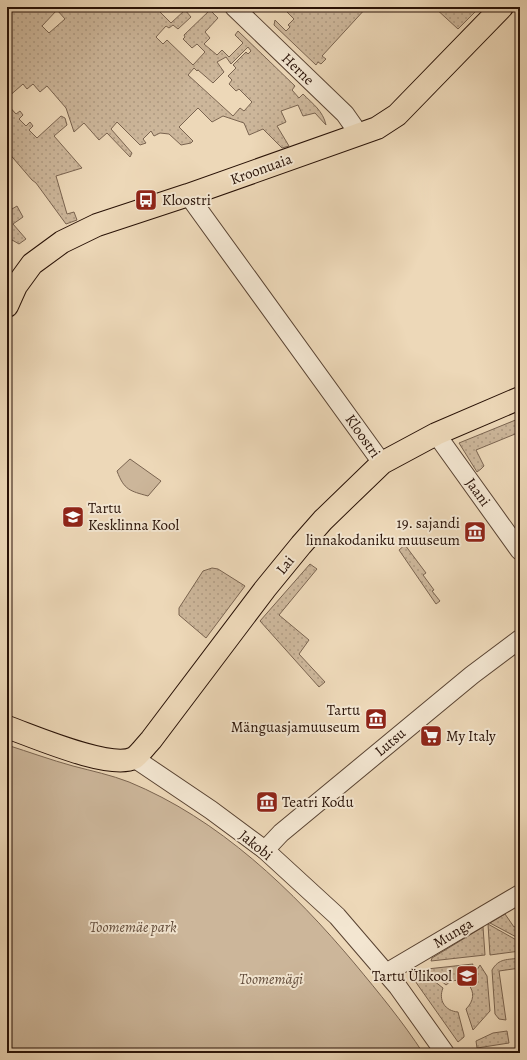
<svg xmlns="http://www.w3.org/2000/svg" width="527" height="1060" font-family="Alegreya,serif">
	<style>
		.grass { fill: url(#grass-dots); stroke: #7a6450; fill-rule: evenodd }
		.park { fill: #ccb69a; stroke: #7a6450 }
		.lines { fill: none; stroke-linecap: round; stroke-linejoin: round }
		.minor-casing { stroke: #594332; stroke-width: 20 }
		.major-casing { stroke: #281106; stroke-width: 24 }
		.minor { stroke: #f3e6d1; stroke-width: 18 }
		.major { stroke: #edd8b8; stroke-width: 22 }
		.labels { text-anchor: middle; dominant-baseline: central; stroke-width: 4; stroke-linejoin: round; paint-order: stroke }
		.street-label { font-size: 15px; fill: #281106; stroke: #f3e6d1 }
		.poi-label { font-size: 15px; fill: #281106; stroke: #f3e6d1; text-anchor: start }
		.park-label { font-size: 15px; font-style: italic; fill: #614b3a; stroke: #f3e6d1 }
	</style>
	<defs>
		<pattern id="grass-dots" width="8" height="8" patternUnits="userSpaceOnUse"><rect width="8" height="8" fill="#ccb69a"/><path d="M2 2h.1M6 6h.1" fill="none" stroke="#af9b83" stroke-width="1.8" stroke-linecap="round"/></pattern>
	</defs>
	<rect width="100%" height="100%" fill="#edd8b8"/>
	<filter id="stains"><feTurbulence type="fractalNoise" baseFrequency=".005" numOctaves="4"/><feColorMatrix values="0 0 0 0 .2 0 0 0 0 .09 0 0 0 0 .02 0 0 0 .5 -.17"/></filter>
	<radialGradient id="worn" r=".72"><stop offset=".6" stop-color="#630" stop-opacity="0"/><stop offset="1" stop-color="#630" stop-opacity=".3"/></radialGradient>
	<!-- grass -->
	<g class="grass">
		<path d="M 7,7 L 155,7 L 171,23 L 185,10 L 191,17 L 178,29 L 173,25 L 169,28 L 166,26 L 156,37 L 163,44 L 167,40 L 193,65 L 205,52 L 197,44 L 192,48 L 183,39 L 185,37 L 184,35 L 210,10 L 218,18 L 205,32 L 210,38 L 204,44 L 217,55 L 222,50 L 229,57 L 243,43 L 235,35 L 238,31 L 295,86 L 292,90 L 299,98 L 303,94 C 313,104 323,111 326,125 L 315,113 L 303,116 L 298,105 L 281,111 L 286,122 L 277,126 L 289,146 L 282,148 L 263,129 L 249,135 L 244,123 L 223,116 L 212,122 L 198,108 L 179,127 L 193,141 L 191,143 L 181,145 L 169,134 L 160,133 L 154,136 L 151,131 L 143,139 L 146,143 L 140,145 L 117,122 L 111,129 L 132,153 L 130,157 L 107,133 L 99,140 L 84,123 L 74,132 L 66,108 L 47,86 L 40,92 L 33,84 L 27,89 L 23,84 L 7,98 ZM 57,10 L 65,19 L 49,33 L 42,26 ZM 248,47 L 251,51 L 248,54 L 246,52 L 233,65 L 236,68 L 228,76 L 232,80 L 229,84 L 236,91 L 239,89 L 252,102 L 244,111 L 240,108 L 233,116 L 188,75 L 194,68 L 197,71 L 198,70 L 213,83 L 224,72 L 217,62 L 226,57 L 231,64 Z"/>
		<polygon points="282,7 367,7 322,56 326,59 321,64 318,62 316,65 274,25 275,20 286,31 290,27 288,25 294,19"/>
		<polygon points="434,7 480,7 458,29"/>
		<polygon points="7,104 16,114 20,111 23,115 19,119 26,126 30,122 33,126 29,130 37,138 61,116 65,118 67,125 54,136 82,168 56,176 67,214 74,212 77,220 66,224 36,183 32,180 7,151"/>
		<polygon points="17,206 23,217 13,224 26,239 19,244 7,237 7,212"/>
		<polygon points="518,419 520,425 520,432 476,450 484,466 481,469 477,472 459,443"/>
		<polygon points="405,545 426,573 423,575 434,590 432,591 440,601 436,604 399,550"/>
		<polygon points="310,564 317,569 279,615 309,640 299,654 325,682 319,687 260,621"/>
		<polygon points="212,568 218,569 245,586 206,638 179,615 179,608 203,571"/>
		<polygon points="505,914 514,927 520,924 520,939 490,923"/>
		<polygon points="488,924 520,942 520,951 490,955"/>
		<polygon points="483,927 485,955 431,961 432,958"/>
		<path d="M 520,958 L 520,968 L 499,971 L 506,1020 L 499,1019 L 495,1014 L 492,970 C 499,958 507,960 520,958 Z"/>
		<path d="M 473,964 L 472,967 L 464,982 C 457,979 452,980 446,985 L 427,969 Z"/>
		<path d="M 480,965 L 487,976 L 490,1011 L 473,1030 L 466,1009 C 474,1001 475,992 468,984 Z"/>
		<path d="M 420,970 L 443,988 C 438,1000 445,1011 458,1012 L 464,1035 L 464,1037 L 458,1042 L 415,981 L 414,971 Z"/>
		<polygon points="507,1031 509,1043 477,1048 476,1041 493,1033"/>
	</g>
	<!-- park -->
	<g class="park">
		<path d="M 130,459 L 161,481 L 148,496 C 130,491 124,490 117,471 Z"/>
		<path d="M 7,745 C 29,752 51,760 73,766 C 92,771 111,775 129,782 C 219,819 293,890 355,964 C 379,993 403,1022 423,1053 L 7,1053 Z"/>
	</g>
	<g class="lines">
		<!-- minor casing -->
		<g class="minor-casing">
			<g id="minor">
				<polyline points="234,7 345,114 359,134"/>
				<polyline points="188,195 382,463"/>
				<polyline points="436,434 520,551"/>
				<polyline points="134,758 211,810 265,850 337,916 398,987 445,1053"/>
				<polyline points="265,850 281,833 472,675 520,639"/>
				<polyline points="386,973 520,894"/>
			</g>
		</g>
		<!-- major casing -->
		<g class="major-casing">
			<g id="major">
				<polyline points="7,306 16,286 32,264 62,242 97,225 188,195 377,128 397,115 502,7"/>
				<path d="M 7,727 C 33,736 110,770 134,758 C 140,754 146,745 151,740 L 265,589 L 301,545 L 323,520 L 382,463 L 436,434 L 520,398"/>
			</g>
		</g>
		<!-- minor -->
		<use href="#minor" class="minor"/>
		<!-- major -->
		<use href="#major" class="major"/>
	</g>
	<!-- icons -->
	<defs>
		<g id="bus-square" transform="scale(1.15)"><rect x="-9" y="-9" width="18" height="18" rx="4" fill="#8f2418" stroke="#f3e6d1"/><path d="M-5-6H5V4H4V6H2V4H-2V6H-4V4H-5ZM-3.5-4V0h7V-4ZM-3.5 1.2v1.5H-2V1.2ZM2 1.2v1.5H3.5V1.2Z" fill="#fff"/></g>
		<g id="school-square" transform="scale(1.15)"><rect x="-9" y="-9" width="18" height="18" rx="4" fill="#8f2418" stroke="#f3e6d1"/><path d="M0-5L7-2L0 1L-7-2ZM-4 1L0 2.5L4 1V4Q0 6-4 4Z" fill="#fff"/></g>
		<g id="museum-square" transform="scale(1.15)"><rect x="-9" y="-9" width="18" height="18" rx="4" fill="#8f2418" stroke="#f3e6d1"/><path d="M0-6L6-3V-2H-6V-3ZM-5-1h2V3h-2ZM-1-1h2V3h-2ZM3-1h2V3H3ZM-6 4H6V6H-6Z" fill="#fff"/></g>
		<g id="supermarket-square" transform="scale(1.15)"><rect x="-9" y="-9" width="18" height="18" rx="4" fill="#8f2418" stroke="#f3e6d1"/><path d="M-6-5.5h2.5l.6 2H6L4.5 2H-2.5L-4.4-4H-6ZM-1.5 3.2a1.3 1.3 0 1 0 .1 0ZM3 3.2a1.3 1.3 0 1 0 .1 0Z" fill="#fff"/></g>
		<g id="university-square" transform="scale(1.15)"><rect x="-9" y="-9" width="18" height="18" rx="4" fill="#8f2418" stroke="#f3e6d1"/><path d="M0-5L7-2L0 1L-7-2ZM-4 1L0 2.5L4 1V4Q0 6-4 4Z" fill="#fff"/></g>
	</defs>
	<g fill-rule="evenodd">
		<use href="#bus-square" x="146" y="200"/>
		<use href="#school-square" x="73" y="517"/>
		<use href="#museum-square" x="475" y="532"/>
		<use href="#museum-square" x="376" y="719"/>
		<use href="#supermarket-square" x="431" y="736"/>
		<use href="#museum-square" x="267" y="802"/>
		<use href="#university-square" x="467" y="976"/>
	</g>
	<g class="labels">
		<!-- street labels -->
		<g class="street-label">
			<text transform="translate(298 69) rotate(44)">Herne</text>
			<text transform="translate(261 169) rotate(-20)">Kroonuaia</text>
			<text transform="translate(363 436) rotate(55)">Kloostri</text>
			<text transform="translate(478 492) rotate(54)">Jaani</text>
			<text transform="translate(285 565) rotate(-51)">Lai</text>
			<text transform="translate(390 742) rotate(-40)">Lutsu</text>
			<text transform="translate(256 845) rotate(39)">Jakobi</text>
			<text transform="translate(453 933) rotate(-31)">Munga</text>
		</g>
		<!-- poi labels -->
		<g class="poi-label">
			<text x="162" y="200">Kloostri</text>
			<text x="88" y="508">Tartu<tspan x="88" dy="17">Kesklinna Kool</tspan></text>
			<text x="460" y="523" text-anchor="end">19. sajandi<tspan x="460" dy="17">linnakodaniku muuseum</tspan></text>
			<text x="360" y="710" text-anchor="end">Tartu<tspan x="360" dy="17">Mänguasjamuuseum</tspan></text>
			<text x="446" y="736">My Italy</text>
			<text x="282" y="802">Teatri Kodu</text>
			<text x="452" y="976" text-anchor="end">Tartu Ülikool</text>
		</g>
		<!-- park labels -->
		<g class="park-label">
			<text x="133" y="927">Toomemäe park</text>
			<text x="271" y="979">Toomemägi</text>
		</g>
	</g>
	<!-- margin -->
	<rect width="527" height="1060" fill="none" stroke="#edd8b8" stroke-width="24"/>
	<rect x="8" y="8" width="511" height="1044" fill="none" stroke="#281106" stroke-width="2"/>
	<rect x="12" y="12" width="503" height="1036" fill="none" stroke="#281106"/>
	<rect width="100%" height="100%" filter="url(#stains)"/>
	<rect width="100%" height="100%" fill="url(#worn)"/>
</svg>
